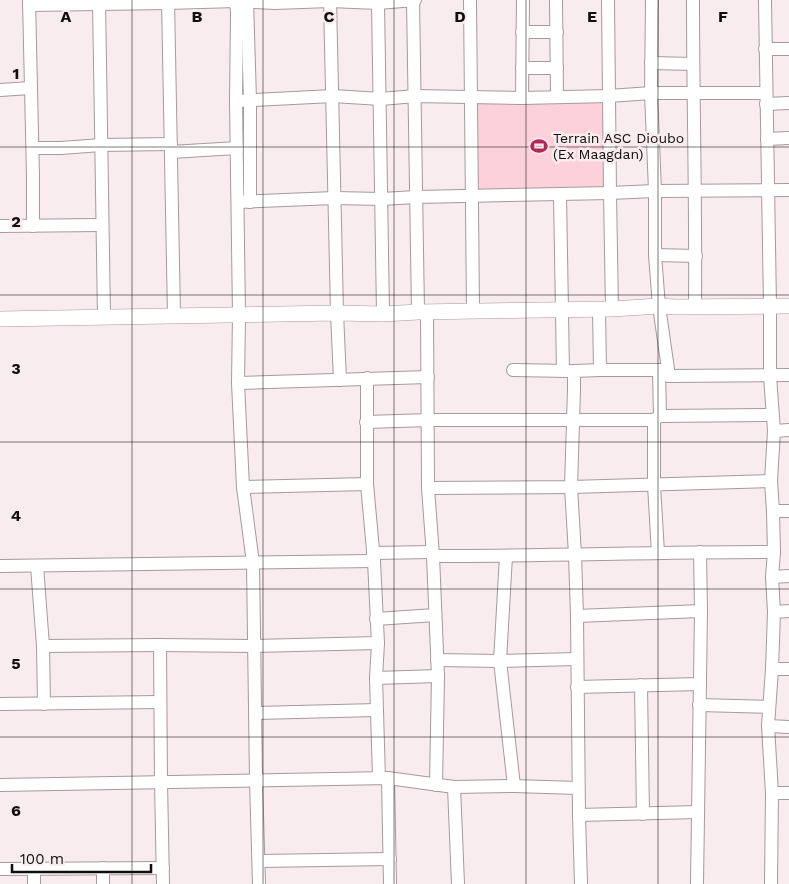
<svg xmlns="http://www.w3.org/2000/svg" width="789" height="884" font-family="'Work Sans',sans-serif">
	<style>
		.green { fill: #fcd1d9 }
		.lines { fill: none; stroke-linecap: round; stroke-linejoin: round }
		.minor-casing { stroke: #a59a9c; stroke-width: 14 }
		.major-casing { stroke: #a59a9c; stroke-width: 16 }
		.minor { stroke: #fff; stroke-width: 12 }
		.major { stroke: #fff; stroke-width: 15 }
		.grid { fill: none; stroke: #120e0f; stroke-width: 1; stroke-opacity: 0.55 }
		.labels { text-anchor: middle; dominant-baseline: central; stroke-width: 5; stroke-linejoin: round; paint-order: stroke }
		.poi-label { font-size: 14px; fill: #120e0f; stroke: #f8ecee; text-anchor: start }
		.grid-label { font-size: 16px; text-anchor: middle; font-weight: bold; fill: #120e0f; stroke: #f8ecee; stroke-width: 5; stroke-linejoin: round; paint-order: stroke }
	</style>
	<rect width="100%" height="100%" fill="#f8ecee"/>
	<!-- green -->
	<polygon class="green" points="605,100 606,190 474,193 473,102"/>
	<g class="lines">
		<!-- minor casing -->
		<g class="minor-casing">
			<g id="minor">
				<polyline points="29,0 33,177 33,226"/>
				<polyline points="99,0 104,317"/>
				<polyline points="168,0 174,316"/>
				<polyline points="236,0 237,13 236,101 239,315 238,383 243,487 253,563 256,780 259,884"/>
				<polyline points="247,0 250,100 250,202"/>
				<polyline points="330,0 337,313 340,380"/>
				<polyline points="413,0 418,312"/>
				<polyline points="470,0 473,311"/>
				<polyline points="556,0 557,97"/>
				<polyline points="608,0 610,193 612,309"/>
				<polyline points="652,0 651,93 655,191 655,255 659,306 669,376"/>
				<path d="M 693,0 C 693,102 696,204 695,307"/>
				<polyline points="765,0 770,306 770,376 774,431 771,481 773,511 774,552 772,577 774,612 772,669 768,726 772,793 771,884"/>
				<polyline points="378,3 383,314"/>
				<polyline points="29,5 168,3 236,1 275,3 330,1 378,3 415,0"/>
				<polyline points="522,32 557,32"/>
				<polyline points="765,49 789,49"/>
				<polyline points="651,63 693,64"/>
				<polyline points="522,68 557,68"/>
				<polyline points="0,90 30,88"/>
				<polyline points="522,98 523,0"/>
				<polyline points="236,101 333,96 381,99 415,96 522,98 609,96 651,93 766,93"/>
				<polyline points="766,104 789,103"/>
				<polyline points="767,139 789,138"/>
				<polyline points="33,148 61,148 101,145 171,144"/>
				<polyline points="171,152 237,148"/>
				<polyline points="560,194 563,371"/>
				<polyline points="238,202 334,198 382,199 416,197 610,193 655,191 789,190"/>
				<polyline points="0,226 102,225"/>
				<polyline points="655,255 696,256"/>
				<polyline points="599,309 600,370"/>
				<polyline points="427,312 428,488 433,556 438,676 436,785"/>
				<polyline points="513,370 570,371"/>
				<polyline points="367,378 367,484 374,561 378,643 376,678 379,778"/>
				<polyline points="238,383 428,377"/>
				<polyline points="660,416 773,415"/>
				<polyline points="654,420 654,485 658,553"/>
				<polyline points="366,422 429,420 654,420 660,416 659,370"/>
				<polyline points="774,431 789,430"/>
				<polyline points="243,487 367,484"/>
				<polyline points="428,488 571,487 771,481"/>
				<polyline points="773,511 789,511"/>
				<polyline points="373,553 432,552"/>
				<path d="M 433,556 C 547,556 660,552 774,552"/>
				<polyline points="506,556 500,661 514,786"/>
				<polyline points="0,566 374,561"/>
				<polyline points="37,566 43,646 44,704"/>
				<polyline points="772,577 789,576"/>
				<polyline points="774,612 789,611"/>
				<polyline points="577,616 701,611"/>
				<polyline points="376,619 435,615"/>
				<polyline points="160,645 161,782 163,884"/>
				<polyline points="43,646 160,645 254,646 378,643"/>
				<polyline points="437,660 500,661 577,659"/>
				<polyline points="772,669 789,669"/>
				<polyline points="376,678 438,676"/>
				<polyline points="641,685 643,814"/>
				<polyline points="577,687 700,684"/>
				<polyline points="0,704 160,702"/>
				<polyline points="699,705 769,707"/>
				<polyline points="256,713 377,710"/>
				<polyline points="768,726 789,727"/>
				<polyline points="388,778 390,884"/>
				<polyline points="0,785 388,778 454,787 514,786 578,788"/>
				<polyline points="454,787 458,884"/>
				<polyline points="772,793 789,793"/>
				<polyline points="579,815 698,812"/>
				<polyline points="259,861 390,859"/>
				<polyline points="103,868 103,884"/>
				<polyline points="0,869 163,868"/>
				<polyline points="34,869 34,884"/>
				<polyline points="581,884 579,815 577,616 575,555 571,487 574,389 574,371 600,370 659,370 669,376 789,375"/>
				<polyline points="697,884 701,611 700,552"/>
			</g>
		</g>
		<!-- major casing -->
		<g class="major-casing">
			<polyline id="major" points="0,319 337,313 383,314 418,312 612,309 659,306 676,307 789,306"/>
		</g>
		<!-- minor -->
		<use href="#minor" class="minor"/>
		<!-- major -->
		<use href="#major" class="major"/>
	</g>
	<!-- grid -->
	<path class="grid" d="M 132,0 L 132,884M 263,0 L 263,884M 394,0 L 394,884M 526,0 L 526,884M 658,0 L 658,884M 0,147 L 789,147M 0,295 L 789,295M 0,442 L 789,442M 0,589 L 789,589M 0,737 L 789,737"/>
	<!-- icons -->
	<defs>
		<g id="stadium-bare" transform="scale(1.35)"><path d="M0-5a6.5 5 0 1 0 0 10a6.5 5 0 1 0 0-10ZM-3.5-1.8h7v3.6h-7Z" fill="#b42658" stroke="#f8ecee" stroke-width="2.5" paint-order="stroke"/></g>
	</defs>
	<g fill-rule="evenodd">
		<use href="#stadium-bare" x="539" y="146"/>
	</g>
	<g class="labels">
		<!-- poi labels -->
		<g class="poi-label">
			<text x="553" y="138">Terrain ASC Dioubo<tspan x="553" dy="16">(Ex Maagdan)</tspan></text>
		</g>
	</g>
	<g class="grid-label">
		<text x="66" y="22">A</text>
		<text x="197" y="22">B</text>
		<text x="329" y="22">C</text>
		<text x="460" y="22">D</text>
		<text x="592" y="22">E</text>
		<text x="723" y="22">F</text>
		<text x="16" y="79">1</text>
		<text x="16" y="227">2</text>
		<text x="16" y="374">3</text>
		<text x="16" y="521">4</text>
		<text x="16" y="669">5</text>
		<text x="16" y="816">6</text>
	</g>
	<!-- scale -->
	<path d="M12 864v8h139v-8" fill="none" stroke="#120e0f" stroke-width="2.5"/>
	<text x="20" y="864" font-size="15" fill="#120e0f" stroke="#f8ecee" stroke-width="4" paint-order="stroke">100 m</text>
</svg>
